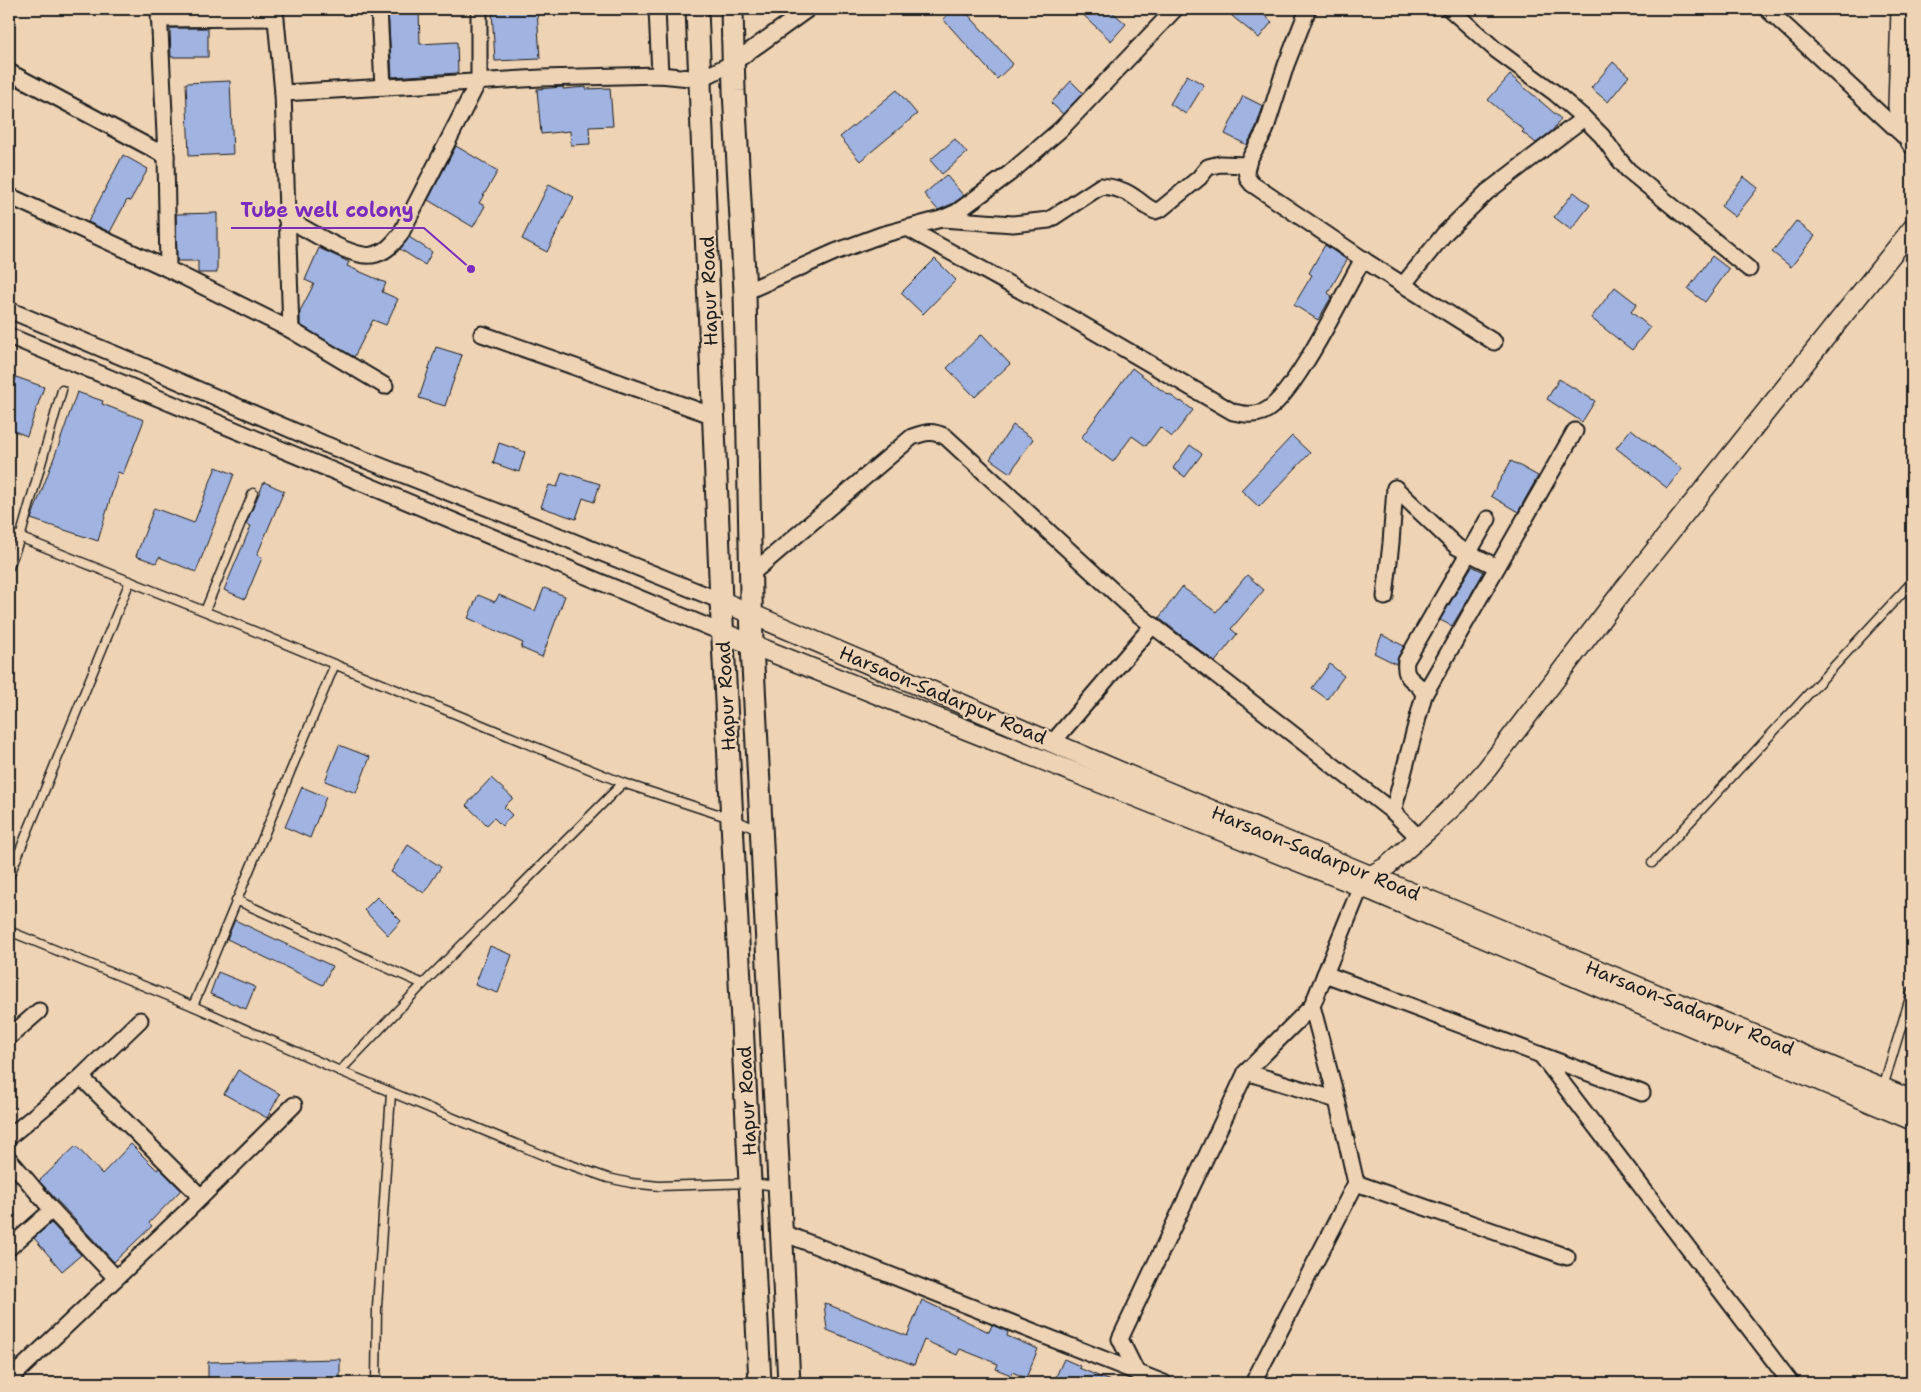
<svg xmlns="http://www.w3.org/2000/svg" width="1921" height="1392" font-family="'Shantell Sans',sans-serif">
	<style>
		.building { fill: #a0b3e1; stroke: #1c1c1c }
		.lines { fill: none; stroke-linecap: round; stroke-linejoin: round }
		.service-casing { stroke: #1c1c1c; stroke-width: 11 }
		.minor-casing { stroke: #1c1c1c; stroke-width: 19 }
		.tertiary-casing { stroke: #1c1c1c; stroke-width: 22 }
		.secondary-casing { stroke: #1c1c1c; stroke-width: 25 }
		.service { stroke: #eed3b5; stroke-width: 8 }
		.minor { stroke: #eed3b5; stroke-width: 15 }
		.tertiary { stroke: #eed3b5; stroke-width: 19 }
		.secondary { stroke: #eed3b5; stroke-width: 21 }
		.labels { text-anchor: middle; dominant-baseline: central; stroke-width: 4.5; stroke-linejoin: round; paint-order: stroke }
		.street-label { font-size: 19px; fill: #1c1c1c; stroke: #eed3b5 }
		.leader { fill: none; stroke: #7b2cbf; stroke-width: 2 }
		.callout-dot { fill: #7b2cbf; stroke: #eed3b5; stroke-width: 2 }
		.callout-label { font-size: 20px; text-anchor: middle; font-weight: bold; fill: #7b2cbf; stroke: #eed3b5; stroke-width: 4.5; stroke-linejoin: round; paint-order: stroke }
	</style>
	<rect width="100%" height="100%" fill="#eed3b5"/>
	<filter id="ink" filterUnits="userSpaceOnUse"><feTurbulence type="fractalNoise" baseFrequency=".02" numOctaves="2"/><feDisplacementMap in="SourceGraphic" scale="10" xChannelSelector="R" yChannelSelector="G"/><feConvolveMatrix kernelMatrix="1 2 1 2 8 2 1 2 1" color-interpolation-filters="sRGB"/></filter>
	<g filter="url(#ink)">
		<!-- building -->
		<g class="building">
			<polygon points="388,9 419,9 420,44 457,42 458,73 392,77"/>
			<polygon points="519,9 537,9 540,59 495,61 492,10"/>
			<polygon points="954,9 963,9 1013,64 997,79 943,19"/>
			<polygon points="1077,9 1109,9 1126,24 1111,41"/>
			<polygon points="1238,9 1257,9 1272,22 1259,38 1232,16"/>
			<polygon points="170,28 208,28 208,57 171,57"/>
			<polygon points="1613,62 1629,76 1608,102 1591,88"/>
			<polygon points="1187,75 1204,85 1186,114 1170,104"/>
			<polygon points="1510,75 1561,119 1552,131 1536,143 1522,132 1524,130 1488,100"/>
			<polygon points="230,81 233,154 189,156 186,83"/>
			<polygon points="1071,81 1083,93 1063,114 1051,103"/>
			<polygon points="563,87 563,89 586,87 586,89 610,88 613,126 589,127 590,144 571,145 570,131 541,134 537,89"/>
			<polygon points="897,90 917,114 860,161 840,137"/>
			<polygon points="1243,96 1263,106 1256,127 1247,145 1225,134"/>
			<polygon points="955,139 967,153 942,174 930,160"/>
			<polygon points="456,146 498,171 479,203 485,206 473,227 428,200"/>
			<polygon points="123,155 148,169 130,201 127,200 110,232 88,222"/>
			<polygon points="946,175 964,196 952,204 938,210 924,194"/>
			<polygon points="1744,177 1758,188 1735,217 1721,206"/>
			<polygon points="549,184 574,197 547,252 522,239"/>
			<polygon points="1574,192 1590,205 1571,230 1554,217"/>
			<polygon points="217,213 217,273 198,273 198,261 177,261 176,214"/>
			<polygon points="1796,221 1815,236 1791,267 1772,252"/>
			<polygon points="409,237 432,252 425,265 400,249"/>
			<polygon points="1325,245 1347,260 1328,293 1332,296 1318,320 1294,305 1312,275 1309,273"/>
			<polygon points="319,248 349,262 347,266 386,283 382,292 398,299 386,325 373,320 354,357 300,325 300,311 314,284 305,280"/>
			<polygon points="1712,256 1729,269 1705,302 1688,289"/>
			<polygon points="935,259 956,280 923,314 901,293"/>
			<polygon points="1615,287 1637,304 1631,312 1650,327 1632,350 1591,318"/>
			<polygon points="982,334 1010,364 975,397 947,368"/>
			<polygon points="436,347 462,355 445,406 419,398"/>
			<polygon points="1132,368 1168,395 1169,394 1180,402 1181,401 1193,410 1172,437 1160,427 1146,446 1132,436 1113,462 1081,438"/>
			<polygon points="16,377 44,387 27,436 9,429 9,398"/>
			<polygon points="1559,379 1595,401 1582,422 1547,399"/>
			<polygon points="77,392 103,401 102,404 144,420 123,474 118,472 98,541 31,519 58,447"/>
			<polygon points="1013,425 1033,439 1010,473 990,459"/>
			<polygon points="1631,429 1682,469 1667,488 1616,448"/>
			<polygon points="1292,436 1310,453 1259,507 1241,490"/>
			<polygon points="499,443 525,452 519,472 493,463"/>
			<polygon points="1190,445 1202,454 1185,477 1173,468"/>
			<polygon points="1511,461 1538,476 1518,512 1491,496"/>
			<polygon points="216,467 234,474 196,572 159,557 156,563 136,556 154,508 194,523"/>
			<polygon points="562,472 600,484 594,502 583,498 576,519 541,507 549,485 557,487"/>
			<polygon points="264,482 284,491 257,555 262,558 245,599 224,590 251,526 246,524"/>
			<polygon points="1472,566 1484,572 1452,626 1440,620"/>
			<polygon points="1247,575 1264,590 1231,629 1237,634 1215,662 1159,618 1182,587 1216,612"/>
			<polygon points="544,588 565,596 542,657 521,648 523,643 468,618 478,595 495,602 499,595 535,611"/>
			<polygon points="1382,635 1404,646 1398,657 1396,664 1374,653"/>
			<polygon points="1330,664 1344,676 1327,699 1312,688"/>
			<polygon points="339,745 370,757 356,793 325,781"/>
			<polygon points="491,778 513,798 504,807 512,815 502,826 494,818 487,825 466,805"/>
			<polygon points="302,787 326,797 310,838 285,827"/>
			<polygon points="408,845 441,867 424,893 391,872"/>
			<polygon points="377,897 401,921 388,935 364,910"/>
			<polygon points="235,920 332,966 323,985 227,939"/>
			<polygon points="490,946 512,955 498,993 475,985"/>
			<polygon points="218,972 255,987 246,1009 210,994"/>
			<polygon points="238,1070 280,1094 267,1118 224,1094"/>
			<polygon points="131,1144 157,1170 159,1168 181,1190 149,1223 152,1226 114,1262 39,1181 76,1146 102,1174"/>
			<polygon points="51,1223 81,1255 62,1271 34,1238"/>
			<polygon points="922,1300 989,1332 992,1325 1008,1332 1007,1336 1038,1349 1026,1378 1012,1372 1011,1375 996,1369 998,1364 960,1349 957,1355 924,1340 914,1365 827,1330 824,1303 907,1336"/>
			<polygon points="340,1359 340,1383 208,1383 208,1362"/>
			<polygon points="1064,1359 1080,1366 1079,1368 1115,1383 1053,1383"/>
		</g>
		<g class="lines">
			<!-- service casing -->
			<g class="service-casing">
				<g id="service">
					<polyline points="9,533 244,627 623,783 733,819 760,831"/>
					<polyline points="9,567 20,538 62,390"/>
					<polyline points="205,611 253,493"/>
					<polyline points="1652,863 1912,582"/>
					<polyline points="9,877 130,581"/>
					<polyline points="236,900 423,984"/>
					<polyline points="9,931 193,1006 340,1071 545,1156 608,1178 631,1183 659,1186 751,1183 777,1186"/>
					<polyline points="193,1006 335,664"/>
					<polyline points="340,1071 423,984 623,783"/>
					<polyline points="1883,1087 1912,991"/>
					<polyline points="376,1383 377,1307 391,1093"/>
				</g>
			</g>
			<!-- minor casing -->
			<g class="minor-casing">
				<g id="minor">
					<polyline points="159,9 166,156 168,269"/>
					<polyline points="275,9 283,93 291,330"/>
					<polyline points="379,9 383,87"/>
					<polyline points="657,9 660,75"/>
					<polyline points="1308,9 1286,65 1265,131 1249,160 1246,171 1248,179 1252,184 1367,262 1494,342"/>
					<polyline points="1450,9 1496,50 1555,93 1584,118 1602,136 1617,157 1628,170 1749,269"/>
					<polyline points="1767,9 1905,137"/>
					<polyline points="159,19 275,18"/>
					<polyline points="9,72 166,156"/>
					<polyline points="283,93 541,78 660,75 700,79 733,63 808,9"/>
					<polyline points="9,196 168,269 291,330 385,386"/>
					<path d="M 286,218 C 305,228 351,259 372,255 C 385,253 392,245 400,235 L 479,80 L 479,9"/>
					<path d="M 942,219 L 1013,224 L 1049,220 L 1101,186 C 1112,187 1122,189 1131,195 C 1140,200 1145,207 1155,211 L 1161,209 L 1199,178 L 1208,167 L 1220,164 L 1247,165"/>
					<path d="M 907,228 L 1078,322 L 1233,412 C 1243,414 1253,416 1263,412 C 1293,400 1345,290 1363,259"/>
					<polyline points="1403,285 1445,233 1487,192 1584,118"/>
					<polyline points="745,292 835,252 881,235 941,219 957,212 1010,173 1061,129 1175,9"/>
					<polyline points="9,310 141,365 322,443 542,529 721,601"/>
					<polyline points="482,334 714,416"/>
					<polyline points="9,336 723,633"/>
					<polyline points="1395,488 1457,547 1497,567"/>
					<path d="M 750,575 L 912,437 C 926,432 932,430 946,437 L 1138,614 L 1393,812 L 1419,838"/>
					<polyline points="1385,597 1391,543 1395,488"/>
					<polyline points="1424,695 1575,431"/>
					<polyline points="1053,742 1153,625"/>
					<path d="M 1393,812 L 1424,695 C 1418,678 1403,683 1406,661 L 1488,519"/>
					<polyline points="1325,974 1642,1093"/>
					<polyline points="1312,1006 1337,1100 1356,1183 1567,1257"/>
					<polyline points="9,1037 39,1011"/>
					<polyline points="1541,1055 1791,1383"/>
					<polyline points="1246,1072 1337,1100"/>
					<polyline points="81,1077 201,1197"/>
					<polyline points="9,1137 81,1077 140,1020"/>
					<polyline points="9,1159 52,1210 116,1278"/>
					<polyline points="781,1232 1164,1383"/>
					<polyline points="9,1248 52,1210"/>
					<polyline points="1137,1373 1120,1339 1246,1072 1312,1006 1361,886"/>
					<polyline points="9,1380 187,1211 294,1105"/>
					<polyline points="1253,1383 1356,1183"/>
				</g>
			</g>
			<!-- tertiary casing -->
			<g class="tertiary-casing">
				<g id="tertiary">
					<polyline points="1901,9 1898,106 1902,128 1912,144"/>
					<polyline points="721,601 1161,789 1912,1100"/>
					<polyline points="723,633 1375,892 1912,1120"/>
					<polyline points="1366,881 1370,876 1386,867 1429,829 1460,800 1487,769 1621,593 1912,229"/>
				</g>
			</g>
			<!-- secondary casing -->
			<g class="secondary-casing">
				<g id="secondary">
					<polyline points="697,9 721,601 760,1383"/>
					<polyline points="732,9 734,91 745,292 752,645 789,1383"/>
				</g>
			</g>
			<!-- service -->
			<use href="#service" class="service"/>
			<!-- minor -->
			<use href="#minor" class="minor"/>
			<!-- tertiary -->
			<use href="#tertiary" class="tertiary"/>
			<!-- secondary -->
			<use href="#secondary" class="secondary"/>
		</g>
	</g>
	<g class="labels">
		<!-- street labels -->
		<g class="street-label">
			<text transform="translate(709 291) rotate(-92)">Hapur Road</text>
			<text transform="translate(943 695) rotate(23)">Harsaon-Sadarpur Road</text>
			<text transform="translate(726 696) rotate(-93)">Hapur Road</text>
			<text transform="translate(1316 853) rotate(22)">Harsaon-Sadarpur Road</text>
			<text transform="translate(1690 1008) rotate(22)">Harsaon-Sadarpur Road</text>
			<text transform="translate(747 1101) rotate(-93)">Hapur Road</text>
		</g>
	</g>
	<!-- callouts -->
	<path class="leader" d="M471 269L424 228H231"/>
	<circle class="callout-dot" cx="471" cy="269" r="5"/>
	<g class="callout-label">
		<text x="327" y="217">Tube well colony</text>
	</g>
	<!-- margin -->
	<rect width="1921" height="1392" fill="none" stroke="#eed3b5" stroke-width="30"/>
	<rect x="15" y="15" width="1891" height="1362" fill="none" stroke="#1c1c1c" stroke-width="2" filter="url(#ink)"/>
</svg>
